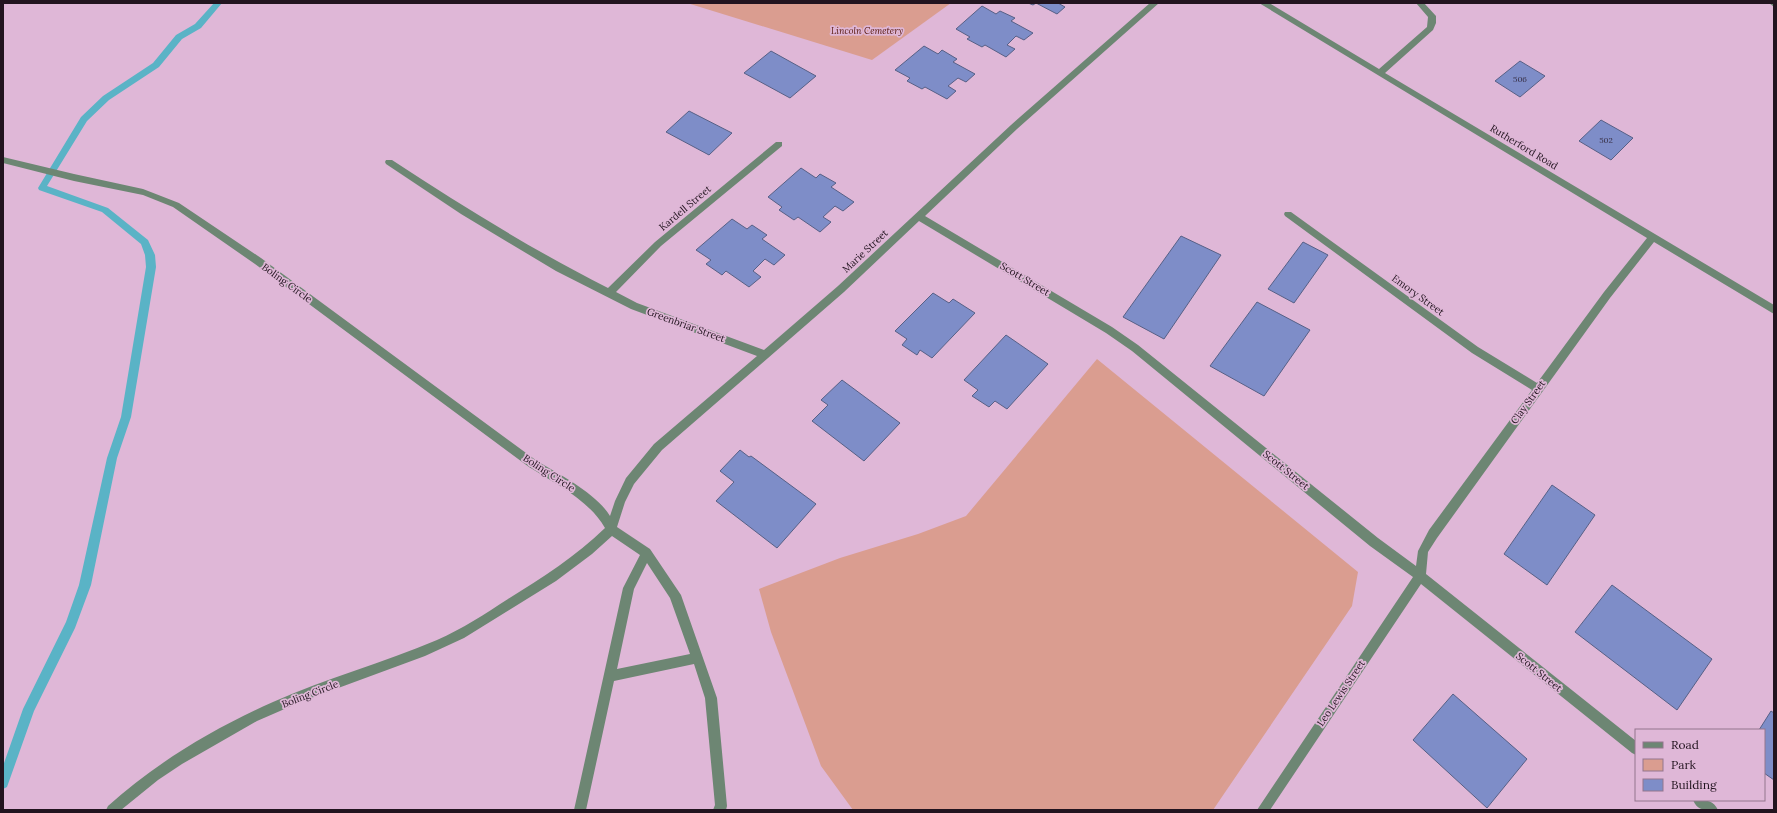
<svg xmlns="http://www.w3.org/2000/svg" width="1777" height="813" font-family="Lora,serif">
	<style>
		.green { fill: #da9d90 }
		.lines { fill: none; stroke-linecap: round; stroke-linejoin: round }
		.stream { fill: #5ab3c6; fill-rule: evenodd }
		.building { fill: #7e8dc8; stroke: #576086 }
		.minor { fill: #6d8673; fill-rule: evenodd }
		.labels { text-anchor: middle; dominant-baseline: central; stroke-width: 3.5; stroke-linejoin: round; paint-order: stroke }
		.number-label { font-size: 8px; fill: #393249 }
		.far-park-label { font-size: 9px; font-style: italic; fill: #55160a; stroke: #dfb7d7 }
		.street-label { font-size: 10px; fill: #22141f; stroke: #dfb7d7 }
	</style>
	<rect width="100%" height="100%" fill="#dfb7d7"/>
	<!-- green -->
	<g class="green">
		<polygon points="687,3 951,3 872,60"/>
		<polygon points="1097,359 1358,572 1352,606 1213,810 853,810 821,766 771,632 759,589 840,558 918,534 966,516"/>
	</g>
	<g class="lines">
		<!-- stream -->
		<polygon class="stream" points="214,3 222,3 201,28 182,39 159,67 109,100 87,121 47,186 108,208 148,240 155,255 156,267 131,417 117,458 91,585 75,628 34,711 7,787 3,789 3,766 23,709 66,622 79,585 107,458 121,417 146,267 145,255 141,244 102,212 39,190 38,188 81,117 103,96 153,63 176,35 195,24"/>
	</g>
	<!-- building -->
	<g class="building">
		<polygon points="1028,3 1058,3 1065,7 1057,14 1036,3 1033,5"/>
		<polygon points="982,6 996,14 1000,11 1015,18 1011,21 1033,33 1024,40 1016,36 1007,45 1015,49 1006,57 985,45 982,47 967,39 970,37 956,29"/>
		<polygon points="924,46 938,54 942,50 957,59 953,62 975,74 966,82 958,78 948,86 956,91 947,99 925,87 922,89 907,81 910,78 895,70"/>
		<polygon points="771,51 816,76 790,98 744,73"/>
		<polygon points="1520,61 1545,76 1520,97 1495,81"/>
		<polygon points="689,111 732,133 709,155 666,132"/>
		<polygon points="1601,120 1633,138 1611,160 1579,141"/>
		<polygon points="801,168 816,178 820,174 836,183 831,187 854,202 843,211 835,206 823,217 831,222 820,232 798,217 794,220 779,210 782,207 768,197"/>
		<polygon points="732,219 747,229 752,225 767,235 762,239 785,255 774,265 765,259 753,271 761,277 749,287 726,271 722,275 706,264 711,260 696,250"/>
		<polygon points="1181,236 1221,255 1164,339 1123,317"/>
		<polygon points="1303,242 1328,255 1294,303 1268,289"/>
		<polygon points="933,293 949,303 953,299 975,313 932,358 920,350 917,355 902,345 907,339 895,331"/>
		<polygon points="1257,302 1310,330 1264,396 1210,366"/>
		<polygon points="1006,335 1048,364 1007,409 995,401 989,407 972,396 978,390 964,380"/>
		<polygon points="842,380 900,423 864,461 812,421 828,405 821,400"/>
		<polygon points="740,450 749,457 751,456 816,504 777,548 716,501 734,482 720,471"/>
		<polygon points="1552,485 1595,515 1547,585 1504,554"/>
		<polygon points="1612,585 1712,659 1677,710 1575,632"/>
		<polygon points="1453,694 1527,759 1487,808 1413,740"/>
		<polygon points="1771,711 1774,713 1774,780 1764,773 1764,730 1759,730"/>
	</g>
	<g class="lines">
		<!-- minor -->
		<g class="minor">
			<path d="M 1150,3 L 1159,3 L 1017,129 L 925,216 L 1112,327 L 1138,345 L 1378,538 L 1416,566 L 1418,551 L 1429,530 L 1532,390 L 1472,353 L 1285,216 L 1284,214 L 1285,212 L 1291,212 L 1478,347 L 1537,383 L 1604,292 L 1647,238 L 1259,3 L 1269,3 L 1379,69 L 1427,27 L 1428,17 L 1416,3 L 1424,3 L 1436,16 L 1436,23 L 1433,30 L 1385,73 L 1774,305 L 1774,314 L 1654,242 L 1610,298 L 1437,538 L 1428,552 L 1426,574 L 1636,741 L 1636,755 L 1632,753 L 1421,584 L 1270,810 L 1257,810 L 1413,577 L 1370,546 L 1132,351 L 1106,333 L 919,221 L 844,292 L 662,450 L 634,484 L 625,502 L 617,527 L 650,549 L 681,595 L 717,698 L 727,806 L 726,810 L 713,810 L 715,805 L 705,698 L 694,664 L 614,681 L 586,810 L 574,810 L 623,588 L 640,555 L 612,536 L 592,554 L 556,581 L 464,638 L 425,656 L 303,701 L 257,721 L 182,764 L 158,780 L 121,810 L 106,810 L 108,806 C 157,762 213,729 273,702 C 326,678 383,663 437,640 C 462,629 485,614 508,599 C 542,578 576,556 605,528 C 589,500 556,484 529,467 L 255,264 L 173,207 L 143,195 L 74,181 L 3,163 L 3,157 L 74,174 L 143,189 L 179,203 L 261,258 L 537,461 C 559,474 597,494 610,516 L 615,501 L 626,478 L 654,444 L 757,356 L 631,309 L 556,271 L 461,214 L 386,164 L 385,162 L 386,160 L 392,160 C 462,206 533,250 608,288 L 655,242 L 776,142 L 782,142 L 782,146 L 661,246 L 616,292 L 637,303 L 764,350 L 838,286 L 1011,125 ZM 647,563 L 670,598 L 690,654 L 617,669 L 634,589 Z"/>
			<polygon points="1769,3 1774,3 1774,7"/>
			<path d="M 1693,800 C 1704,800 1713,799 1718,810 C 1707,810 1698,812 1693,800 Z"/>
		</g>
	</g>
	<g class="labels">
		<!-- number labels -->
		<g class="number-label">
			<text x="1520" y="79">506</text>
			<text x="1606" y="140">502</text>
		</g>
		<!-- far-park labels -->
		<g class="far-park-label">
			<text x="867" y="30">Lincoln Cemetery</text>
		</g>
		<!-- street labels -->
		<g class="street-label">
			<text transform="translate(1524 147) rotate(31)">Rutherford Road</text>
			<text transform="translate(685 208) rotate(-40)">Kardell Street</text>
			<text transform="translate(865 251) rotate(-43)">Marie Street</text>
			<text transform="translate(1025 279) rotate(31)">Scott Street</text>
			<text transform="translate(287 283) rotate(36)">Boling Circle</text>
			<text transform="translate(1418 295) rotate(36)">Emory Street</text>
			<text transform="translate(686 325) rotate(20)">Greenbriar Street</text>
			<text transform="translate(1528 402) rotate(-54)">Clay Street</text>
			<text transform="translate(1286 470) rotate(39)">Scott Street</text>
			<text transform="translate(549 473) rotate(33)">Boling Circle</text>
			<text transform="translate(1539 672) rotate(39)">Scott Street</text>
			<text transform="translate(1341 693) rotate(-56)">Leo Lewis Street</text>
			<text transform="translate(310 694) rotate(-21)">Boling Circle</text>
		</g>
	</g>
	<!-- border -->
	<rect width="1777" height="813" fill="none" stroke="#22141f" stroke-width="8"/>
	<!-- legend -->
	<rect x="1635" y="729" width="130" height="72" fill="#dfb7d7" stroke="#93768d"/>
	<rect x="1643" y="742" width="20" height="6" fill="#6d8673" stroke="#93768d"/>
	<text x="1671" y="749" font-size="12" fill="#22141f">Road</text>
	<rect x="1643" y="759" width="20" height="12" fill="#da9d90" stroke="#93768d"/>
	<text x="1671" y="769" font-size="12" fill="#22141f">Park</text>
	<rect x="1643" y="779" width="20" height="12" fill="#7e8dc8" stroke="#93768d"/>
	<text x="1671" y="789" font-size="12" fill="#22141f">Building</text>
</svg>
